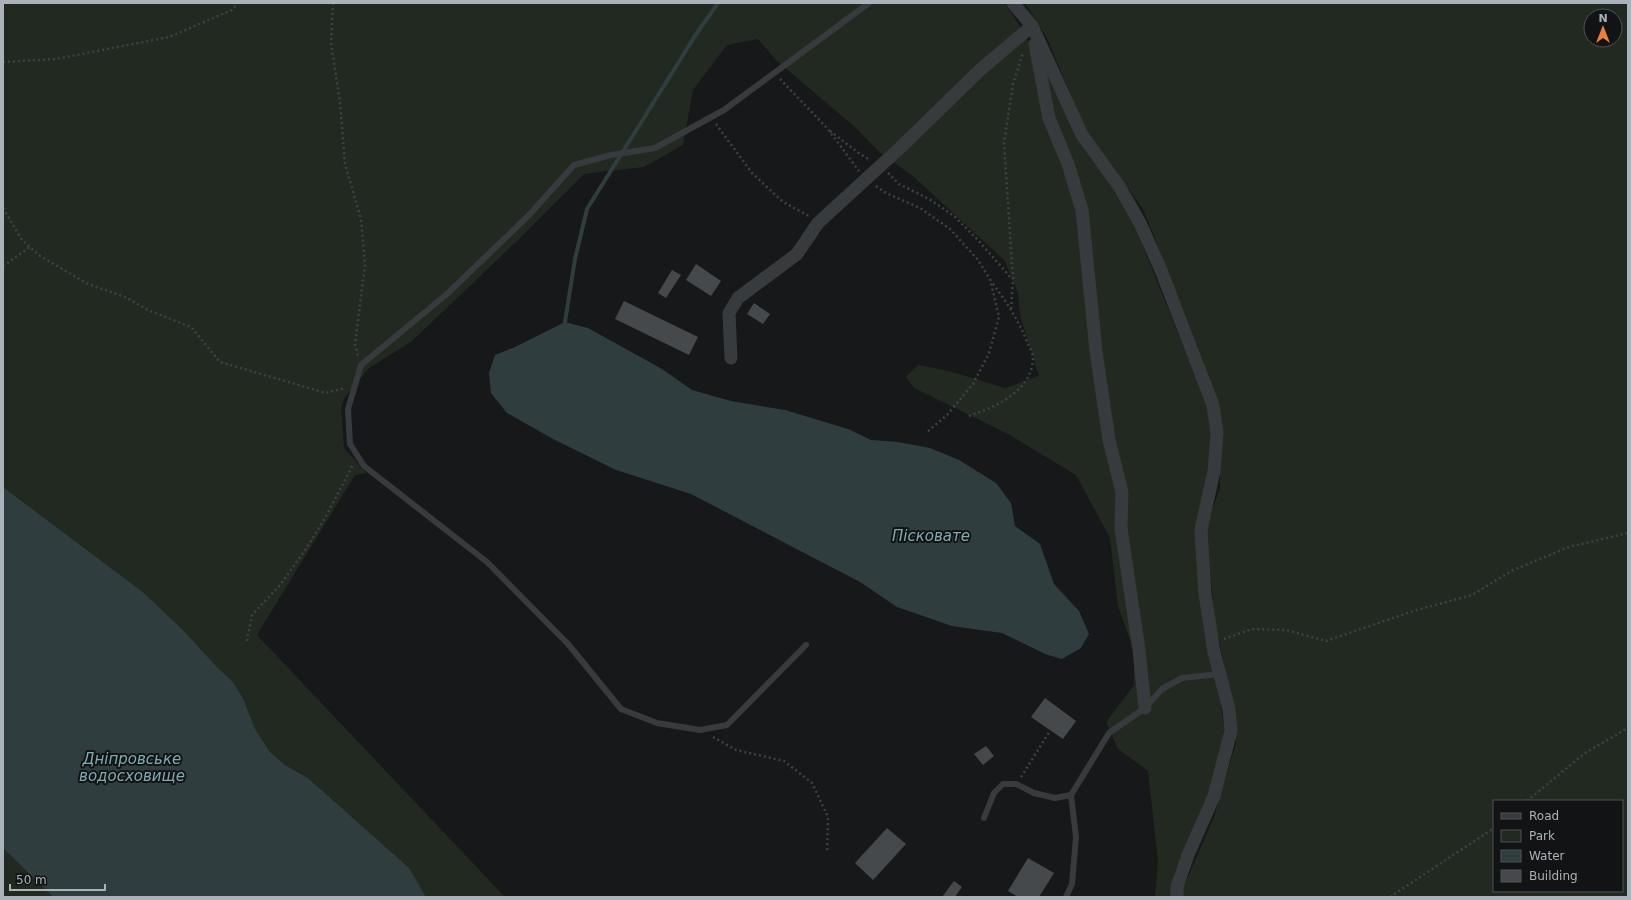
<svg xmlns="http://www.w3.org/2000/svg" width="1631" height="900" font-family="'DejaVu Sans',sans-serif">
	<style>
		.green { fill: #222921; fill-rule: evenodd }
		.water { fill: #303d3f }
		.lines { fill: none; stroke-linecap: round; stroke-linejoin: round }
		.stream { stroke: #303d3f; stroke-width: 4 }
		.building { fill: #46494c }
		.path { stroke: #3e4245; stroke-width: 2.5; stroke-dasharray: 2 3; stroke-linecap: butt }
		.lane { stroke: #383b3e; stroke-width: 6 }
		.street { stroke: #383b3e; stroke-width: 13 }
		.labels { text-anchor: middle; dominant-baseline: central; stroke-width: 4; stroke-linejoin: round; paint-order: stroke }
		.water-label { font-size: 15px; font-style: italic; fill: #82aab3; stroke: #121314 }
	</style>
	<rect width="100%" height="100%" fill="#171819"/>
	<!-- green -->
	<g class="green">
		<polygon points="3,3 1005,3 1019,25 1055,89 1129,212 1208,407 1213,436 1209,480 1197,529 1225,734 1208,796 1173,897 1155,897 1158,861 1148,771 1118,749 1106,722 1134,685 1134,651 1118,607 1110,538 1076,475 1008,434 914,388 906,377 918,365 949,371 1005,388 1039,376 1020,315 1018,293 1005,261 914,177 878,151 857,129 776,60 758,39 727,45 693,90 683,145 644,167 584,174 517,241 411,342 369,368 345,397 341,408 344,448 366,473 355,475 257,635 505,897 426,897 408,868 308,778 285,765 270,752 255,729 243,698 233,682 217,667 184,631 144,593 3,487"/>
		<path d="M 1025,3 L 1628,3 L 1628,897 L 1182,897 L 1182,891 L 1214,817 L 1236,743 L 1234,712 L 1215,621 L 1206,529 L 1220,488 L 1219,405 L 1188,321 L 1143,209 L 1085,129 L 1047,38 ZM 1591,16 L 1615,16 L 1615,40 L 1591,40 ZM 1494,801 L 1622,801 L 1622,891 L 1494,891 Z"/>
		<polygon points="3,848 53,897 3,897"/>
	</g>
	<!-- water -->
	<g class="water">
		<polygon points="565,322 588,328 662,369 692,390 731,401 785,410 848,429 871,440 898,442 930,448 959,460 996,483 1011,503 1015,526 1040,544 1054,584 1079,611 1089,634 1081,648 1062,659 1045,654 1002,633 952,626 897,607 860,582 691,494 616,470 553,439 507,413 491,393 489,373 495,355 515,347"/>
		<polygon points="3,487 144,593 184,631 217,667 233,682 243,698 255,729 270,752 285,765 308,778 409,868 426,897 53,897 3,848"/>
	</g>
	<g class="lines">
		<!-- stream -->
		<polyline class="stream" points="565,322 575,259 587,209 695,36 718,3"/>
	</g>
	<!-- building -->
	<g class="building">
		<polygon points="696,264 721,281 711,296 686,280"/>
		<polygon points="672,270 681,275 666,298 658,293"/>
		<polygon points="624,301 698,337 689,355 615,319"/>
		<polygon points="754,303 770,314 763,324 747,314"/>
		<polygon points="1045,698 1076,721 1063,739 1031,717"/>
		<polygon points="986,746 994,756 983,765 974,754"/>
		<polygon points="887,828 906,844 873,880 855,863"/>
		<polygon points="1028,858 1054,873 1039,897 1018,897 1008,891"/>
		<polygon points="954,881 962,887 955,897 942,897"/>
	</g>
	<g class="lines">
		<!-- path -->
		<g class="path">
			<polyline points="333,3 331,43 340,102 345,164 361,219 365,265 355,344 358,356"/>
			<polyline points="3,62 56,59 169,37 232,10 238,3"/>
			<polyline points="780,79 827,128 859,171"/>
			<polyline points="716,124 752,173 783,202 809,216"/>
			<polyline points="830,131 860,154 870,160"/>
			<polyline points="888,173 899,184 929,199 954,216 977,239 1012,279"/>
			<polyline points="876,186 886,193 920,208 950,229 978,260 990,279 999,317 989,353 973,384 947,415 927,432"/>
			<polyline points="3,208 22,240 40,256 88,284 125,297 150,311 191,327 220,362 326,393 345,388"/>
			<polyline points="3,266 30,247"/>
			<polyline points="1011,309 1013,280 1004,143 1013,84 1023,53"/>
			<path d="M 969,416 C 996,407 1032,391 1033,358 C 1033,354 1030,348 1028,344 C 1019,321 1006,301 991,281"/>
			<polyline points="1224,639 1252,629 1286,630 1326,641 1413,611 1472,595 1513,570 1569,547 1628,533"/>
			<polyline points="247,641 252,615 280,585 306,549 326,516 353,465"/>
			<polyline points="713,737 736,750 784,761 812,783 828,817 827,853"/>
			<polyline points="1021,777 1050,731"/>
			<polyline points="1527,801 1585,753 1628,728"/>
			<polyline points="1390,897 1494,828"/>
		</g>
		<!-- lane -->
		<g class="lane">
			<polyline points="806,645 727,725 700,730 657,723 621,709 568,644 487,562 364,466 350,444 348,409 361,365 447,294 529,215 574,165 611,155 655,148 724,110 869,3"/>
			<polyline points="984,818 994,793 1003,784 1016,784 1034,793 1055,798 1071,795"/>
			<polyline points="1066,897 1072,884 1076,837 1071,795 1109,733 1145,708 1162,689 1182,678 1220,674"/>
		</g>
		<!-- street -->
		<g class="street">
			<polyline points="1013,3 1032,26 1082,135 1119,186 1140,223 1161,270 1213,405 1217,433 1214,471 1201,530 1205,594 1214,652 1229,709 1231,731 1214,796 1188,855 1177,887 1177,897"/>
			<polyline points="1035,44 1049,118 1068,164 1082,210 1096,351 1109,440 1122,492 1121,528 1139,650 1145,708"/>
			<polyline points="731,358 729,313 738,298 797,254 818,223 901,147 980,70 1032,26"/>
		</g>
	</g>
	<g class="labels">
		<!-- water labels -->
		<g class="water-label">
			<text x="931" y="536">Пісковате</text>
			<text x="132" y="759">Дніпровське<tspan x="132" dy="17">водосховище</tspan></text>
		</g>
	</g>
	<!-- border -->
	<rect width="1631" height="900" fill="none" stroke="#aab3b9" stroke-width="8"/>
	<!-- legend -->
	<rect x="1493" y="800" width="130" height="92" fill="#121314" stroke="#4f5356"/>
	<rect x="1501" y="813" width="20" height="6" fill="#383b3e" stroke="#4f5356"/>
	<text x="1529" y="820" font-size="12" fill="#aab3b9">Road</text>
	<rect x="1501" y="830" width="20" height="12" fill="#222921" stroke="#4f5356"/>
	<text x="1529" y="840" font-size="12" fill="#aab3b9">Park</text>
	<rect x="1501" y="850" width="20" height="12" fill="#303d3f" stroke="#4f5356"/>
	<text x="1529" y="860" font-size="12" fill="#aab3b9">Water</text>
	<rect x="1501" y="870" width="20" height="12" fill="#46494c" stroke="#4f5356"/>
	<text x="1529" y="880" font-size="12" fill="#aab3b9">Building</text>
	<!-- north arrow -->
	<g transform="translate(1603 28)"><circle r="19" fill="#121314" stroke="#4f5356"/>
	<path d="M0-3L7 15L0 10L-7 15Z" fill="#ee7e3b"/>
	<text y="-6" font-size="11" font-weight="bold" text-anchor="middle" fill="#aab3b9">N</text>
	</g>
	<!-- scale -->
	<path d="M10 884v6h95v-6" fill="none" stroke="#aab3b9" stroke-width="2"/>
	<text x="16" y="884" font-size="12" fill="#aab3b9" stroke="#121314" stroke-width="3" paint-order="stroke">50 m</text>
</svg>
